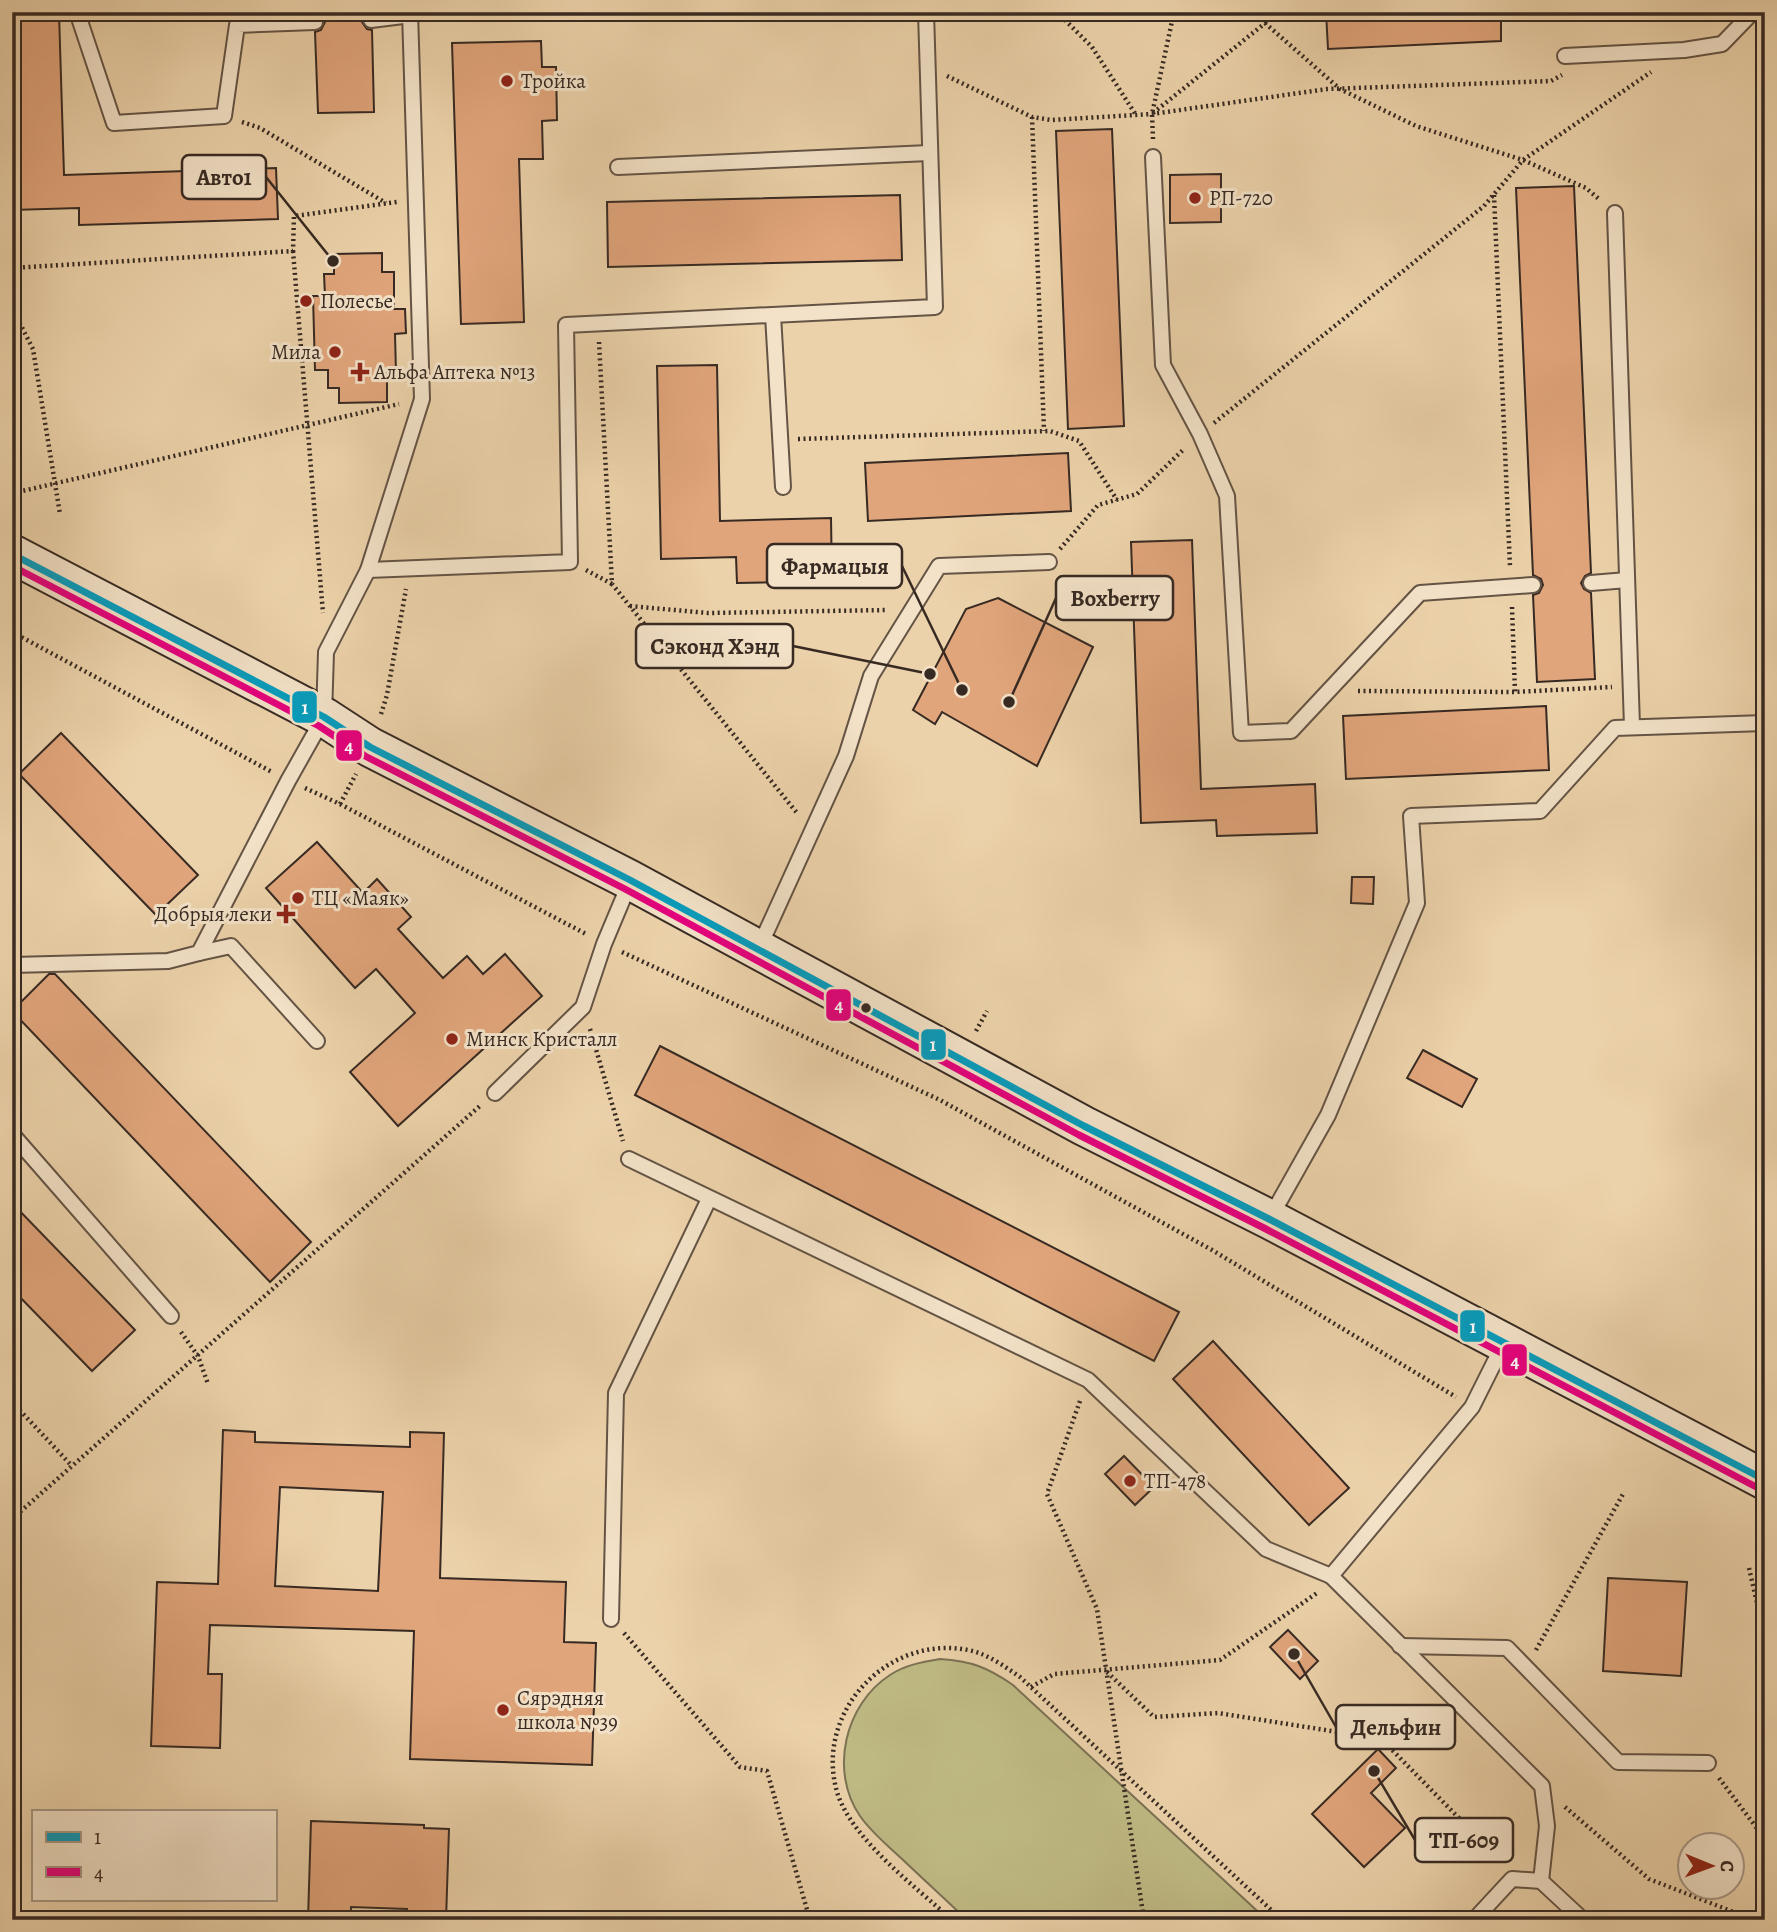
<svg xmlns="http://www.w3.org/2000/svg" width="1777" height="1932" font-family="Alegreya,serif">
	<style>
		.green { fill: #bfba84; stroke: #7b7254; stroke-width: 2 }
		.building { fill: #e1a57b; stroke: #372a23; stroke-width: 2; fill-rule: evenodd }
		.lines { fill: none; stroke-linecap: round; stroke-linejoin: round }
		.lane-casing { stroke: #645445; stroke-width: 18 }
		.secondary-casing { stroke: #372a23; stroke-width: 42 }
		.path { stroke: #372a23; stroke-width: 4.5; stroke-dasharray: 2 3.5; stroke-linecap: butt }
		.lane { stroke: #f3e2c8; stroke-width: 14 }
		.secondary { stroke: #f3e2c8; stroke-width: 38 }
		.bus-1-casing { stroke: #f3e2c8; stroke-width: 12 }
		.bus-2-casing { stroke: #f3e2c8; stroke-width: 12 }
		.bus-1 { stroke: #069cbd; stroke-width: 7 }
		.bus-2 { stroke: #e5007d; stroke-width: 7 }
		.poi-dot { fill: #8f2418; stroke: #f3e2c8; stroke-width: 2.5 }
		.bus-dot { fill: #372a23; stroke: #f3e2c8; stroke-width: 2.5 }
		.labels { text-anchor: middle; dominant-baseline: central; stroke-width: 6; stroke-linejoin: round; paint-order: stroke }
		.poi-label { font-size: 21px; fill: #372a23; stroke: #f3e2c8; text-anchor: start }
		.leader { fill: none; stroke: #372a23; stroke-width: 2.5 }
		.callout-dot { fill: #372a23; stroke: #f3e2c8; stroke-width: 2.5 }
		.callout { fill: #f3e2c8; stroke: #372a23; stroke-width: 2.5 }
		.callout-label { font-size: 23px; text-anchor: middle; font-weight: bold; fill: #372a23 }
		.line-badge { stroke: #f3e2c8; stroke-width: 2.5 }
		.badge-label { font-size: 19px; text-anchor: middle; font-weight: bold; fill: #fff }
	</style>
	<rect width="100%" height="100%" fill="#ecd2aa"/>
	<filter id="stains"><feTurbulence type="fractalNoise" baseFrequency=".00286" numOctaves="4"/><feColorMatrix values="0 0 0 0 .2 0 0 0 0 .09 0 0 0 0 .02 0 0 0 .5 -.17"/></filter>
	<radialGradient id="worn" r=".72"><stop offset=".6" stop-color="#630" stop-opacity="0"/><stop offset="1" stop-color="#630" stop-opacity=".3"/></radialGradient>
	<!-- green -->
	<path class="green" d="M 940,1659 C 971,1661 987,1667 1013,1685 L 1267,1920 L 967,1920 C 945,1899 923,1879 901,1858 C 887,1845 871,1832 860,1816 C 829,1771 845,1704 890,1675 C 905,1665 922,1662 940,1659 Z"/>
	<!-- building -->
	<g class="building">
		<polygon points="314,12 365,12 362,22 367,29 372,30 374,112 318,113 315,32 321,30 325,22 323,16"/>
		<polygon points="1326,12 1501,12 1501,41 1328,49"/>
		<polygon points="59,13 64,175 276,168 278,219 79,225 79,208 12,210 12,15"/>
		<polygon points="541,41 542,67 556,67 557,120 542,121 543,159 519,159 524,322 461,324 452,43"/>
		<polygon points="1112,129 1124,426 1068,429 1056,131"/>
		<polygon points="1221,174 1221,222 1170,223 1170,175"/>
		<polygon points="1574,186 1591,573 1585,576 1581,583 1584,589 1591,593 1595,679 1537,682 1533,595 1539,593 1543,585 1541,579 1533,575 1516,188"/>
		<polygon points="900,195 902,260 608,267 607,202"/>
		<polygon points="382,253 382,272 394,272 394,309 405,309 406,333 395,334 396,373 387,373 387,402 339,403 339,388 328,388 328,370 315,370 313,296 325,296 324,274 334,274 334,254"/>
		<polygon points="717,365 720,521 831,518 832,581 737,583 736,557 661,559 657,366"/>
		<polygon points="1068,453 1071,511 868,521 865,463"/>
		<polygon points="1192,540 1201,789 1315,784 1317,833 1217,836 1216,820 1141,823 1131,542"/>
		<polygon points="998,598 1093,647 1037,766 942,712 935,724 913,710 966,609"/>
		<polygon points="1546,706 1549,770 1346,779 1343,716"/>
		<polygon points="61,733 198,875 156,915 19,774"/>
		<polygon points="317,842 363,893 377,879 411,917 398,929 443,978 467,956 483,974 505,954 542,996 398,1126 350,1072 415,1013 376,969 355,988 266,888"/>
		<polygon points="1352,877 1374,877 1373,904 1351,903"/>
		<polygon points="49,974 55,974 311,1242 270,1282 12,1011"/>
		<polygon points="660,1046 1179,1312 1154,1361 635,1095"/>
		<polygon points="1423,1050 1477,1079 1462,1107 1407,1078"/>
		<polygon points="12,1203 135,1330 92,1371 12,1289"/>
		<polygon points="1213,1341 1349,1488 1309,1525 1173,1379"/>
		<path d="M 223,1430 L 255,1432 L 255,1442 L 410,1447 L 410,1432 L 444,1433 L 440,1578 L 566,1582 L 564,1642 L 596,1643 L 592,1765 L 410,1759 L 414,1631 L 210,1625 L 208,1674 L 222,1674 L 220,1748 L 151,1746 L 157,1582 L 218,1584 ZM 280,1487 L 383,1492 L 378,1591 L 275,1586 Z"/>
		<polygon points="1124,1456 1154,1487 1135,1505 1105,1474"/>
		<polygon points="1608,1578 1687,1582 1681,1676 1603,1671"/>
		<polygon points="1288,1630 1318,1661 1300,1679 1270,1647"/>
		<polygon points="1378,1749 1396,1768 1371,1793 1405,1828 1364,1867 1312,1814"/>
		<polygon points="311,1821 424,1825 424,1828 449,1829 446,1920 406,1920 407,1909 351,1907 351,1920 308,1920"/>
	</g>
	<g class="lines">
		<!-- lane casing -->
		<g class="lane-casing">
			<g id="lane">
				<polyline points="77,12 114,123 224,116 237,25 315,22"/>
				<polyline points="371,20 411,15"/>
				<polyline points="1565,56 1684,50 1722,44 1753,12"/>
				<polyline points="1153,157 1163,365 1200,434 1227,496 1241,733 1291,731 1420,593 1533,585"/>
				<polyline points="618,167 929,153"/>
				<polyline points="1615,213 1632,726"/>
				<polyline points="773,315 783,487"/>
				<polyline points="368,570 570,562 566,325 935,307 926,12"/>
				<polyline points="1591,583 1627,580"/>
				<polyline points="758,950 846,756 871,676 939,566 1049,562"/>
				<polyline points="199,953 231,946 317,1041"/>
				<polyline points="12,965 168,961 199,953 288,781 324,717 326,652 368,570 422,399 410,12"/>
				<polyline points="495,1093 583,1007 604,944 630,882"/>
				<polyline points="12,1134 171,1316"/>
				<polyline points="629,1159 1088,1380 1266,1549 1331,1576 1472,1407 1503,1345"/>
				<polyline points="1270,1218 1328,1115 1417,903 1411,816 1540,811 1615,728 1765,723"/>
				<polyline points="1331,1576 1542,1786 1547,1826 1541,1881 1512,1879 1474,1920"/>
				<polyline points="611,1619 616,1393 709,1199"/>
				<polyline points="1400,1646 1507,1648 1618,1762 1708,1763"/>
				<polyline points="1541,1881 1583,1920"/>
			</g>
		</g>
		<!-- secondary casing -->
		<g class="secondary-casing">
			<polyline id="secondary" points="12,554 324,717 370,747 630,880 1084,1126 1269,1219 1765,1480"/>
		</g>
		<!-- path -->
		<g class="path">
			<polyline points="1057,12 1092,47 1136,115"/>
			<polyline points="1265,23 1340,89 1416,126 1523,160 1586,188 1600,200"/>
			<polyline points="947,76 1032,117 1051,120 1152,114 1327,89 1551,81 1562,75"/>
			<polyline points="1153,113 1279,12"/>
			<polyline points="1032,117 1044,431"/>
			<polyline points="242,122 260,128 386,203"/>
			<polyline points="1153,139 1152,114 1174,12"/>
			<polyline points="1494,195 1510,567"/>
			<polyline points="293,251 323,613"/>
			<polyline points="12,268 293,251 294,216 397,202"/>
			<polyline points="12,308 33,349 60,514"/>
			<polyline points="599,342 612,584 797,813"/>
			<polyline points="1214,423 1484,206 1523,160 1651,72"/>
			<polyline points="798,439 1050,431 1079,441 1117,500"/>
			<polyline points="18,492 399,404"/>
			<polyline points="1060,549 1098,505 1137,494 1184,449"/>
			<polyline points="586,570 612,584"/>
			<polyline points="630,606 708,613 887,610"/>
			<polyline points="1512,607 1515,692"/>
			<polyline points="12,632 272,772"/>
			<polyline points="1358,691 1515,692 1612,687"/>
			<polyline points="381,714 387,695 406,589"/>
			<polyline points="305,788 340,804 586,934"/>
			<polyline points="340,804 356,774"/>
			<polyline points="622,952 940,1100 1212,1250 1456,1397"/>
			<polyline points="590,1029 623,1141"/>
			<polyline points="976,1031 987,1011"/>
			<polyline points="181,1332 198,1356 208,1384"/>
			<polyline points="1080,1401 1047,1494 1097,1609 1144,1920"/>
			<polyline points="12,1402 72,1466"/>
			<polyline points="12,1519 481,1105"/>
			<polyline points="1749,1568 1765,1638"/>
			<polyline points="624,1633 740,1767 767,1771 810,1920"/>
			<polyline points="1536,1650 1623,1494"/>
			<polyline points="1107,1672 1154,1717 1218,1713 1382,1739"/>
			<polyline points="1031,1687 1054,1674 1220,1660 1317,1593"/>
			<polyline points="1350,1707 1503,1863"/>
			<polyline points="1719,1778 1765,1839"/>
			<polyline points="1565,1807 1649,1879 1754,1920"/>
			<path d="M 952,1920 C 916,1887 854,1841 838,1795 C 812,1715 886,1634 968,1650 C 988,1654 1004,1666 1020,1677 L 1282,1920"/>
		</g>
		<!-- lane -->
		<use href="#lane" class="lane"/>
		<!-- secondary -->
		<use href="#secondary" class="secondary"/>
		<!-- bus-1 casing -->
		<g class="bus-1-casing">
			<polyline id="bus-1" points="12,554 324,717 370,747 630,880 1084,1126 1269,1219 1765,1480"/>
		</g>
		<!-- bus-2 casing -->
		<g class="bus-2-casing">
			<polyline id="bus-2" points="12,566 319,726 365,756 625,889 1079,1135 1264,1228 1760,1489"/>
		</g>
		<!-- bus-1 -->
		<use href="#bus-1" class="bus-1"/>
		<!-- bus-2 -->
		<use href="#bus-2" class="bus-2"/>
	</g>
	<!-- markers -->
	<g class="poi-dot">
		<circle cx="507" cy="81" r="7"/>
		<circle cx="1195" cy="198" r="7"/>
		<circle cx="306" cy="301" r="7"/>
		<circle cx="335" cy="352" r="7"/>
		<path d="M356.5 361.5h7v7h7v7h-7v7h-7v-7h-7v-7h7z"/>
		<circle cx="298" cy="898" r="7"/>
		<path d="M282.5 903.5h7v7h7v7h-7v7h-7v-7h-7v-7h7z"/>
		<circle cx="452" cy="1039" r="7"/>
		<circle cx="1130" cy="1481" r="7"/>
		<circle cx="503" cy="1710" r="7"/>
	</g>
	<circle class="bus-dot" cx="866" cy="1008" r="6"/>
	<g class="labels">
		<!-- poi labels -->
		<g class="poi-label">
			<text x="521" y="81">Тройка</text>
			<text x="1209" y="198">РП-720</text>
			<text x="320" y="301">Полесье</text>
			<text x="321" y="352" text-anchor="end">Мила</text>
			<text x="374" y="372">Альфа Аптека №13</text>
			<text x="312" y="898">ТЦ «Маяк»</text>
			<text x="272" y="914" text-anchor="end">Добрыя леки</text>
			<text x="466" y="1039">Минск Кристалл</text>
			<text x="1144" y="1481">ТП-478</text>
			<text x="517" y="1698">Сярэдняя<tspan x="517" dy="24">школа №39</tspan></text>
		</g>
	</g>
	<!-- callouts -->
	<path class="leader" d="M333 261L266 177M962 690L902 566M1009 702L1056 598M930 674L793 646M1294 1654L1336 1727M1374 1771L1415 1840"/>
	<g class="callout-dot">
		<circle cx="333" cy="261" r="7"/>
		<circle cx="962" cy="690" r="7"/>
		<circle cx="1009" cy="702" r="7"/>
		<circle cx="930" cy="674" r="7"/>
		<circle cx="1294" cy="1654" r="7"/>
		<circle cx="1374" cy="1771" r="7"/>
	</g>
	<g class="callout">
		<rect x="182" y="155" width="84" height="44" rx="7"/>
		<rect x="767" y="544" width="135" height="44" rx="7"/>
		<rect x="1056" y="576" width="117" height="44" rx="7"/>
		<rect x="636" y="624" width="157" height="44" rx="7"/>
		<rect x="1336" y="1705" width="119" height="44" rx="7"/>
		<rect x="1415" y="1818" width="98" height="44" rx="7"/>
	</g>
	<g class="callout-label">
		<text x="224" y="185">Авто1</text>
		<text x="835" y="574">Фармацыя</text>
		<text x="1115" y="606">Boxberry</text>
		<text x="715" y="654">Сэконд Хэнд</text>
		<text x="1396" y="1735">Дельфин</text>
		<text x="1464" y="1848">ТП-609</text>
	</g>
	<g class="line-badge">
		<rect x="291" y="690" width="27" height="34" rx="7" fill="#069cbd"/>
		<rect x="335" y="729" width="28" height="33" rx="7" fill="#e5007d"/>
		<rect x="825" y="988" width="27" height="34" rx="7" fill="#e5007d"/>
		<rect x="920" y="1028" width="27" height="33" rx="7" fill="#069cbd"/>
		<rect x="1459" y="1309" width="27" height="34" rx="7" fill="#069cbd"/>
		<rect x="1501" y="1343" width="27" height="34" rx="7" fill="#e5007d"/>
	</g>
	<g class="badge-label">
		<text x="305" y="714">1</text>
		<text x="349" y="752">4</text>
		<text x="839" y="1011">4</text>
		<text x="933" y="1051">1</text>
		<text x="1473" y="1333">1</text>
		<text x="1515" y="1367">4</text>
	</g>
	<!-- margin -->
	<rect width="1777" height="1932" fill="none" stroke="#ecd2aa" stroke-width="42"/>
	<rect x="14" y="14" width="1749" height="1904" fill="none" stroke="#372a23" stroke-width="3.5"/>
	<rect x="21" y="21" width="1735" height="1890" fill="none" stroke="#372a23" stroke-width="2"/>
	<!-- legend -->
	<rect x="32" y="1810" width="245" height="91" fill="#f3e2c8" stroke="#a89886" stroke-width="2"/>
	<rect x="46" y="1832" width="35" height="10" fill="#069cbd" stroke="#a89886" stroke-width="2"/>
	<text x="94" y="1844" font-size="21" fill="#372a23">1</text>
	<rect x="46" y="1867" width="35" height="10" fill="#e5007d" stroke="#a89886" stroke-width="2"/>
	<text x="94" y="1880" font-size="21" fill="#372a23">4</text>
	<!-- north arrow -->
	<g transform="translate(1711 1866) rotate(91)"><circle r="33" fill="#f3e2c8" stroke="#a89886" stroke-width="2"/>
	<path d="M0-5L12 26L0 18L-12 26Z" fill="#8f2418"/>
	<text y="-10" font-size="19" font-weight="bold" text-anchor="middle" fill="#372a23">С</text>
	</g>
	<rect width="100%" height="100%" filter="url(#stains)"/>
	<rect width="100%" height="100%" fill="url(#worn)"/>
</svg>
